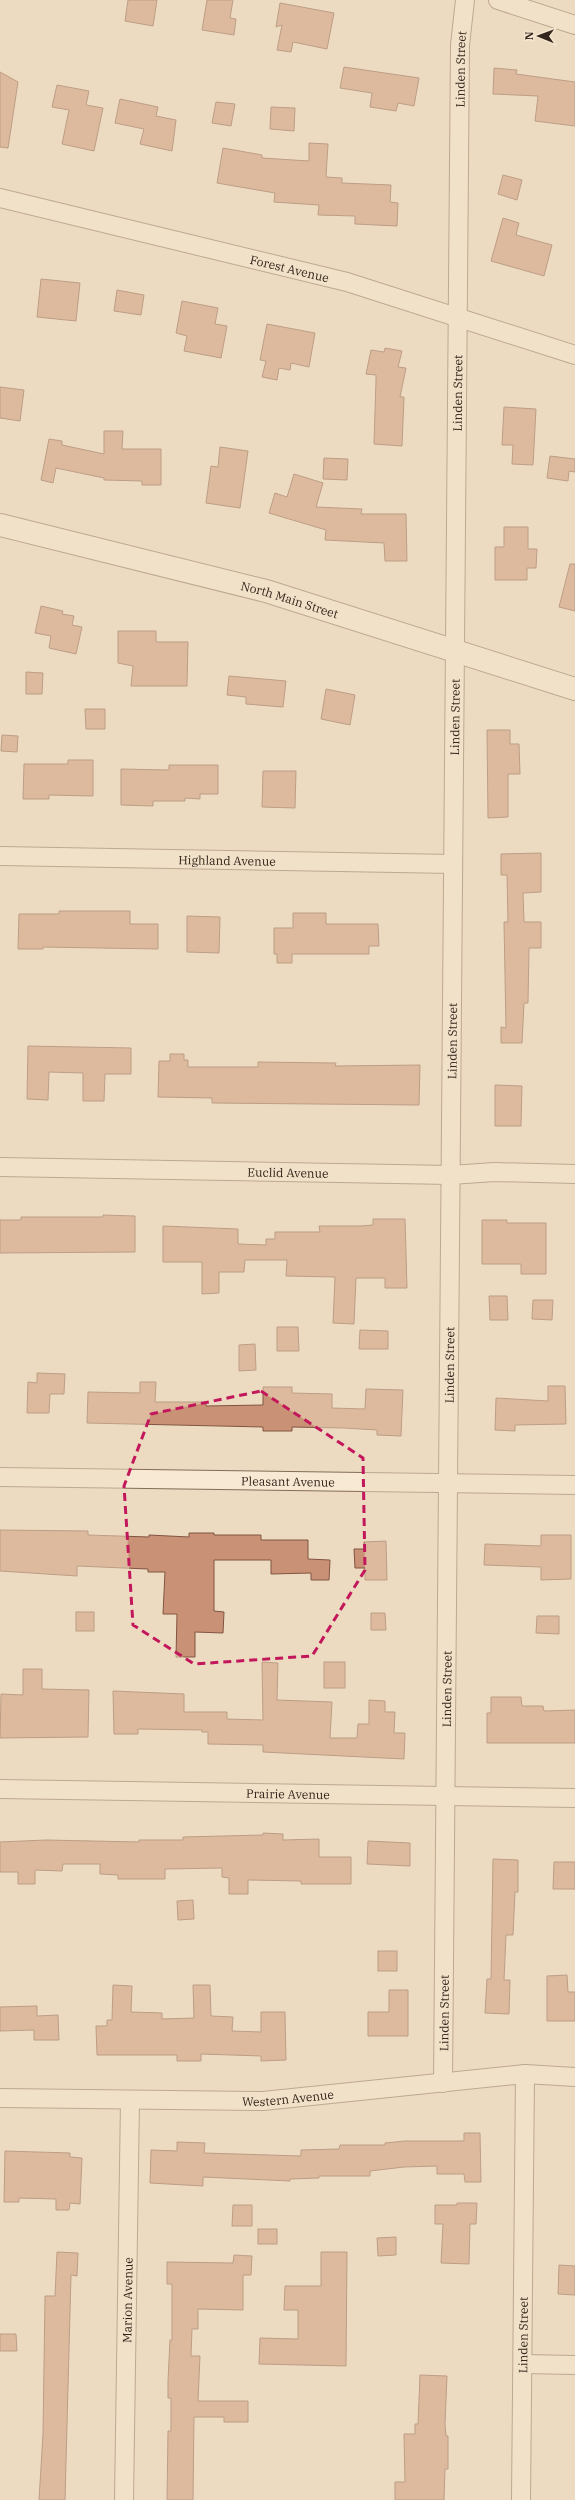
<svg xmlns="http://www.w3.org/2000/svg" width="575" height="2500" font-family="'IBM Plex Serif',serif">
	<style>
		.building { fill: #c99277; stroke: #825440 }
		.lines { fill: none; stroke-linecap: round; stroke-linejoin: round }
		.minor-casing { stroke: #846c59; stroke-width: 20 }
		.tertiary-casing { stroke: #846c59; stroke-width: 24 }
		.minor { stroke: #f7e9d3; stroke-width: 18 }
		.tertiary { stroke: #f7e9d3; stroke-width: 22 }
		.marked { fill: none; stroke: #c2185b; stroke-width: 3; stroke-dasharray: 8 5; stroke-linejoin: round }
		.labels { text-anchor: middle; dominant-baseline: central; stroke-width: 4; stroke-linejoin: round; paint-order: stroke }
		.street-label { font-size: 12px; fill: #34261d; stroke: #f4e6cf }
	</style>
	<rect width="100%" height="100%" fill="#ecdbc0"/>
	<!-- building -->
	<g class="building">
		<polygon points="128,0 157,0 153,26 125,21"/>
		<polygon points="207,0 233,0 230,18 236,19 234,35 202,30"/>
		<polygon points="280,3 334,13 327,49 293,42 291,52 277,50 282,25 276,27"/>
		<polygon points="344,67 419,78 414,106 398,103 396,111 370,107 372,93 340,88"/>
		<polygon points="494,68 517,70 516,74 575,82 575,126 535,121 538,96 493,94"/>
		<polygon points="0,72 18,82 8,148 0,147"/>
		<polygon points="57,85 89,91 86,105 103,108 94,151 62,144 69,110 52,107"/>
		<polygon points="120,99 158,107 156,116 176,120 172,151 140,144 144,129 115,123"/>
		<polygon points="216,102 235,104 231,126 212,123"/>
		<polygon points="271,107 295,108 294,131 270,129"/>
		<polygon points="309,143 328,144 326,177 342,178 342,183 391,185 390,202 398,203 397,226 355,224 355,216 318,215 319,205 274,202 275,193 217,183 223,148 262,155 262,158 309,161"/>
		<polygon points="503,175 522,180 517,200 498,194"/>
		<polygon points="503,218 519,223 516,235 552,245 544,276 491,261"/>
		<polygon points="41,279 80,283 76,321 37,317"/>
		<polygon points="117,290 144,295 141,315 114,311"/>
		<polygon points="182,301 218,308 215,324 227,326 221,358 184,351 187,336 176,333"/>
		<polygon points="267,324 315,333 309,367 291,363 290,370 279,368 277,380 262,377 266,361 260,360"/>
		<polygon points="385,348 402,351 398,367 406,368 400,397 404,397 402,446 374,444 376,380 376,375 366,374 371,350 384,352"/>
		<polygon points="0,387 24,390 20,421 0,418"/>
		<polygon points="504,407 536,409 533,465 512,464 513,445 502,445"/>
		<polygon points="104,431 123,431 122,449 161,449 161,485 142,485 142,481 104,480 104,478 56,468 53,483 41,480 49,439 62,441 62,445 104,454"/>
		<polygon points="220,447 248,451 240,508 206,503 211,466 218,467"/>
		<polygon points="550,456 575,459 575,472 569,471 568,481 547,478"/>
		<polygon points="324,458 348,459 347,480 323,479"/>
		<polygon points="294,474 323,483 316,507 362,509 361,514 406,514 407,561 385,561 384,543 325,540 326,530 269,513 275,493 287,497"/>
		<polygon points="504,527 528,527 528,549 537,549 536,568 527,568 527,580 495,580 495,547 504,547"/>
		<polygon points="570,564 575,564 575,611 559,607"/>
		<polygon points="41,606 63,611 62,614 74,616 72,625 82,627 76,654 49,648 51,636 35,633"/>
		<polygon points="118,631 156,631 156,642 188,642 187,686 131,686 133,666 118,663"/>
		<polygon points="26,672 43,673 42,694 26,694"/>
		<polygon points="229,676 286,681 283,707 246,704 246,697 227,695"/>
		<polygon points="326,689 355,695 350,725 321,719"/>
		<polygon points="85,709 105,709 105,729 86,729"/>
		<polygon points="487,730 510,730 510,744 519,744 520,774 508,774 508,817 488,818"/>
		<polygon points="2,735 18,736 17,752 1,751"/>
		<polygon points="68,760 93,760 93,796 49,795 49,799 23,799 24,764 68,764"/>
		<polygon points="169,765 218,765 218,794 200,794 200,799 185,798 185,801 153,801 153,806 121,805 121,769 169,770"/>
		<polygon points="263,771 296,771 295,808 262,807"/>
		<polygon points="541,853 541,892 523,893 524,922 541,922 541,948 529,948 528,1003 524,1003 522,1043 501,1043 501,1027 506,1028 504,922 508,922 507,875 501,875 501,854"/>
		<polygon points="59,911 130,911 130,924 158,924 158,949 43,947 43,949 18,949 19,914 59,914"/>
		<polygon points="293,913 326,913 326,924 378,924 379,946 369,946 369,954 292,954 292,963 277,963 277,954 274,954 274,928 293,928"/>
		<polygon points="187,916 220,917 219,953 187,952"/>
		<polygon points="28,1046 131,1048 131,1074 105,1074 104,1101 83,1101 83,1073 49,1072 48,1100 27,1099"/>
		<polygon points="170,1054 184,1054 184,1060 188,1060 188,1067 258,1067 258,1062 336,1063 335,1066 420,1065 419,1105 212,1103 212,1098 158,1097 159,1061 170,1061"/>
		<polygon points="495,1085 522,1086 521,1126 495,1126"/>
		<polygon points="103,1215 135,1216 135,1252 0,1253 0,1220 21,1220 21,1217 103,1217"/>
		<polygon points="373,1219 405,1219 407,1288 385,1288 385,1278 356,1278 354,1324 333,1323 335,1277 286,1276 287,1260 245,1260 244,1272 219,1272 219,1293 202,1294 202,1262 163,1262 163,1226 238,1229 238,1244 266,1245 266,1239 275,1239 275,1232 320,1232 319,1226 361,1226 373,1225"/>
		<polygon points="482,1220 507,1220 507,1223 546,1223 546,1274 521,1274 521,1264 482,1264"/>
		<polygon points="489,1296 507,1296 508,1320 490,1320"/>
		<polygon points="533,1300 553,1300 552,1320 532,1319"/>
		<polygon points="277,1327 298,1327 299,1351 277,1351"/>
		<polygon points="360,1330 388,1331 388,1349 359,1349"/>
		<polygon points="255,1344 256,1370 239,1371 239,1345"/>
		<polygon points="37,1373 65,1374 64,1394 50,1394 49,1413 27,1413 28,1382 37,1383"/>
		<polygon points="140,1382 156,1382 155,1402 206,1402 206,1406 263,1405 263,1387 292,1387 292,1393 332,1394 332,1408 365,1409 366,1389 403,1390 401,1436 377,1435 377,1430 344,1428 292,1427 292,1431 263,1431 263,1427 87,1423 88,1392 140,1393"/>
		<polygon points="548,1386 565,1386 566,1424 515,1425 515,1431 495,1430 496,1398 548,1401"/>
		<polygon points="0,1530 88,1531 88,1535 149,1537 149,1535 189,1537 189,1533 214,1533 214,1535 261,1535 261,1540 308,1540 308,1559 330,1560 329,1580 311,1580 311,1573 271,1574 271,1560 214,1560 214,1611 224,1612 223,1633 195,1632 195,1657 176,1657 177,1614 163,1614 165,1572 148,1572 148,1569 77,1566 77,1576 0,1571"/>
		<polygon points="541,1535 571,1535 571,1579 541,1580 541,1567 484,1565 485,1544 541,1546"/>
		<polygon points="386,1541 387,1580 365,1580 365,1568 355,1568 354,1549 365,1549 364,1542"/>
		<rect x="76" y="1612" width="18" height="19"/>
		<polygon points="371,1613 385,1613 386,1630 371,1630"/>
		<polygon points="537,1616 559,1616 559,1634 536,1633"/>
		<polygon points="262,1662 278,1663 277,1700 332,1702 330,1738 357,1738 358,1724 369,1724 369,1700 385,1701 385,1712 395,1712 394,1733 405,1733 404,1759 263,1752 263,1745 208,1744 208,1732 202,1732 202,1730 138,1729 138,1734 114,1734 113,1691 184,1694 184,1712 227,1712 227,1719 263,1720"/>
		<rect x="324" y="1662" width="21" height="26"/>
		<polygon points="23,1669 42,1669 42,1689 89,1690 88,1737 0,1738 1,1694 23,1695"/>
		<polygon points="491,1697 521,1697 522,1706 543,1706 544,1711 575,1710 575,1743 487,1743 487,1713 491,1713"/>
		<polygon points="263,1833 283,1834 283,1840 319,1839 319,1857 351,1857 351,1884 301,1884 301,1881 248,1880 248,1894 229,1894 229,1878 222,1877 222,1868 165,1869 165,1879 118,1879 118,1875 100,1874 100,1864 63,1864 62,1871 35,1870 35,1884 18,1884 18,1872 0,1872 0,1842 46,1840 139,1842 139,1840 183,1840 183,1837 263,1835"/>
		<polygon points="368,1841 410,1843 410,1866 367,1864"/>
		<polygon points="493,1859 518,1860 518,1892 515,1892 513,1935 506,1935 504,1980 510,1980 509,2014 485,2013 487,1979 491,1979"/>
		<polygon points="554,1862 575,1862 575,1889 553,1889"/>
		<polygon points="193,1900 194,1919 178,1920 177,1901"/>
		<rect x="378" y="1951" width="19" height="20"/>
		<polygon points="567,1975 568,1992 575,1992 575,2021 547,2021 547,1976"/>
		<polygon points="113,1985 132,1986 131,2012 162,2013 162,2019 194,2018 193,1985 210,1985 211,2016 233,2017 232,2031 261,2032 261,2012 285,2012 286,2060 261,2061 261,2056 201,2054 201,2061 177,2061 177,2055 97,2055 96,2026 107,2026 107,2020 112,2020"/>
		<polygon points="389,1990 408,1990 408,2036 368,2036 368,2012 389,2012"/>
		<polygon points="37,2006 37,2016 58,2015 59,2040 34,2040 34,2030 0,2031 0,2007"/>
		<polygon points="464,2133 480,2133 481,2182 465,2182 464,2174 437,2174 437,2166 404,2167 370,2171 370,2176 319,2176 319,2178 290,2179 290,2181 203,2177 203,2186 150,2183 151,2150 177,2151 177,2142 205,2143 204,2153 301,2156 301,2150 339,2149 340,2145 385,2145 385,2143 405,2141 464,2141"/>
		<polygon points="5,2151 70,2153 70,2157 82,2158 80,2204 70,2203 69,2210 56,2210 56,2199 19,2198 19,2202 4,2202"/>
		<polygon points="457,2203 477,2203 476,2224 470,2224 469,2264 441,2263 443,2224 435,2224 435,2205 457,2205"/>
		<polygon points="233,2205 252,2205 252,2226 232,2226"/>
		<rect x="258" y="2229" width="19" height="15"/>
		<polygon points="396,2237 396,2255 378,2256 377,2238"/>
		<polygon points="57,2252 78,2253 77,2276 71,2275 65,2500 39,2500 43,2434 45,2296 55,2296"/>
		<polygon points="321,2252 347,2252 346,2366 259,2364 260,2338 298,2339 298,2310 284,2310 285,2286 321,2286"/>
		<polygon points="234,2255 252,2256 251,2275 243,2275 243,2310 198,2309 198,2329 192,2329 191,2356 200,2356 198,2401 248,2401 248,2422 224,2422 224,2417 194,2417 193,2500 167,2500 168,2431 171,2431 171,2398 168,2398 168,2381 170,2340 172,2340 172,2284 167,2284 167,2262 233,2263"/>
		<polygon points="559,2265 575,2266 575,2295 558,2294"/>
		<polygon points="0,2334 16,2334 17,2351 0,2351"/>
		<polygon points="420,2375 447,2376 445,2424 446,2436 448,2436 448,2469 445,2469 444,2500 395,2500 395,2482 405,2482 404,2434 415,2434 415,2424 418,2424"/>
	</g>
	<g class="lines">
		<!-- minor casing -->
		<g class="minor-casing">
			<g id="minor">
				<polyline points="498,0 575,25"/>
				<path id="s1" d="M 0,198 L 347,282 L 575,355"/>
				<path id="s2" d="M 0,856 L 453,864"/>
				<path id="s3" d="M 0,1167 L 451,1175 L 494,1172 L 575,1174"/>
				<path id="s4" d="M 0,1477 L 575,1485"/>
				<path id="s5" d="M 0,1789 L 575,1798"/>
				<path id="s6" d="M 443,2083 L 460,45 L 465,0"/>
				<path id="s7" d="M 0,2098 L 263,2101 L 525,2074 L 575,2077"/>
				<polyline points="523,2364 575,2365"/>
				<path id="s8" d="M 124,2500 L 130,2100"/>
				<path id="s9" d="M 521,2500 L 525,2074"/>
			</g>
		</g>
		<!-- tertiary casing -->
		<g class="tertiary-casing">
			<g id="tertiary">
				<path id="s10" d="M 0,525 L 266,591 L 575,689"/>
			</g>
		</g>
		<!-- minor -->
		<use href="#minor" class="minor"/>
		<!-- tertiary -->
		<use href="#tertiary" class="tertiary"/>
	</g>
	<!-- marked area -->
	<path d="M0 0H575V2500H0ZM 261,1391 L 363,1458 L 365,1570 L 312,1656 L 194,1664 L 133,1625 L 124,1486 L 151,1414 Z" fill="#ecdbc0" fill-opacity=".55" fill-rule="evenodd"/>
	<path class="marked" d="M 261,1391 L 363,1458 L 365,1570 L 312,1656 L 194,1664 L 133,1625 L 124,1486 L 151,1414 Z"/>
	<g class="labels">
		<!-- street labels -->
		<g class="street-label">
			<text stroke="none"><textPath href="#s6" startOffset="2014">Linden Street</textPath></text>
			<text stroke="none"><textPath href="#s1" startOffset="298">Forest Avenue</textPath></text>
			<text stroke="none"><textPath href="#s6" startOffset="1690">Linden Street</textPath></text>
			<text stroke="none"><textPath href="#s10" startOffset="299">North Main Street</textPath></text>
			<text stroke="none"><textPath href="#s6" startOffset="1366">Linden Street</textPath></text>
			<text stroke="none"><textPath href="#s2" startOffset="227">Highland Avenue</textPath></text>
			<text stroke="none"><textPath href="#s6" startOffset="1042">Linden Street</textPath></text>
			<text stroke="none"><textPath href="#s3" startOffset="288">Euclid Avenue</textPath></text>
			<text stroke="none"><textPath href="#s6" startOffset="718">Linden Street</textPath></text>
			<text stroke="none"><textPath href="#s4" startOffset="288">Pleasant Avenue</textPath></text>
			<text stroke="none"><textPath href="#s6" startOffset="394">Linden Street</textPath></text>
			<text stroke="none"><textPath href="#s5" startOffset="288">Prairie Avenue</textPath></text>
			<text stroke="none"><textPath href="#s6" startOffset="70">Linden Street</textPath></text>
			<text stroke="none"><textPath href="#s7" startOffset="288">Western Avenue</textPath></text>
			<text stroke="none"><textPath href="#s8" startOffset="200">Marion Avenue</textPath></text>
			<text stroke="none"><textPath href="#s9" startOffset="165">Linden Street</textPath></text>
		</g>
	</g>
	<!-- north arrow -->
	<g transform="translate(539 36) rotate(271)" stroke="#f4e6cf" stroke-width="3" paint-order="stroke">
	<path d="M0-3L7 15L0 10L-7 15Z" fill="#34261d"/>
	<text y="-6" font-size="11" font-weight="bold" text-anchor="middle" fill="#34261d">N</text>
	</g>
</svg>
